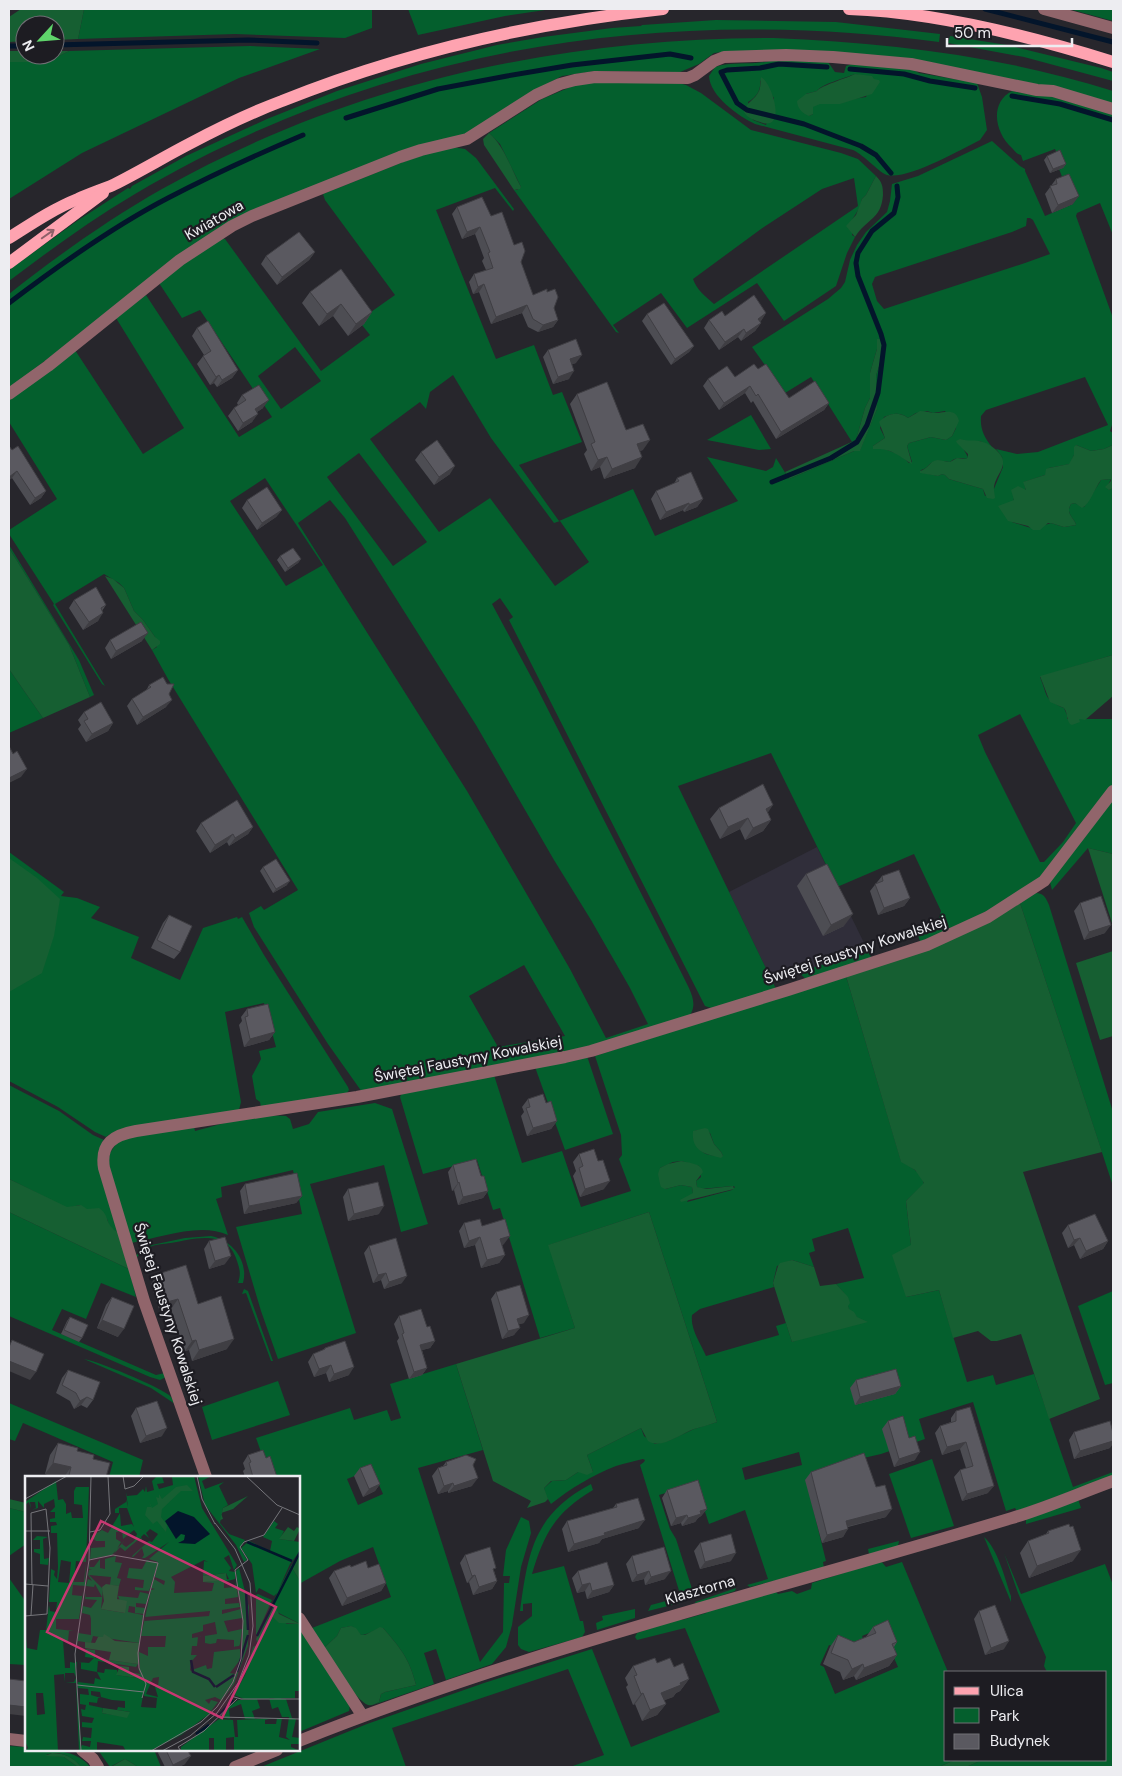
<svg xmlns="http://www.w3.org/2000/svg" width="1122" height="1776" font-family="'DM Sans',sans-serif">
	<style>
		.built { fill: #302e3a }
		.green { fill: #045f2d; fill-rule: evenodd }
		.forest { fill: #165f32 }
		.lines { fill: none; stroke-linecap: round; stroke-linejoin: round }
		.stream { stroke: #03152b; stroke-width: 5 }
		.minor { stroke: #91656b; stroke-width: 12 }
		.major { stroke: #fea3b0; stroke-width: 12 }
		.wall { fill: #4d4d53 }
		.shaded-wall { fill: #3f3e43 }
		.building { fill: #5a5960; stroke: #3f3e43 }
		.oneway { stroke: #8e6069 }
		.labels { text-anchor: middle; dominant-baseline: central; stroke-width: 4.5; stroke-linejoin: round; paint-order: stroke }
		.street-label { font-size: 15px; fill: #ededf1; stroke: #1d1c22 }
		.inset-river { fill: none; stroke: #03152b; stroke-width: 2.5 }
		.inset-road { fill: none; stroke: #76767b; stroke-width: 1 }
		.view { fill: #c83872; fill-opacity: 0.15; stroke: #c83872; stroke-width: 2.5 }
		.inset-edge { fill: none; stroke: #ededf1; stroke-width: 2.5 }
	</style>
	<rect width="100%" height="100%" fill="#27262c"/>
	<!-- built -->
	<polygon class="built" points="817,847 868,951 772,981 729,892"/>
	<!-- green -->
	<g class="green">
		<polygon points="84,9 372,9 372,28 345,38 235,34 78,39"/>
		<polygon points="408,9 552,9 505,16 418,35"/>
		<polygon points="1069,9 1113,9 1113,21"/>
		<path d="M 716,20 L 836,22 L 940,34 L 939,42 C 658,5 381,48 135,194 C 91,220 50,250 9,281 L 9,270 L 77,221 L 128,188 L 130,189 L 132,186 L 186,156 L 267,119 L 337,91 L 421,64 L 497,45 L 543,37 L 612,28 L 641,26 L 642,25 Z"/>
		<polygon points="950,36 1007,45 1101,68 1113,72 1113,81 1024,57 948,43"/>
		<path d="M 774,38 C 889,43 1003,56 1113,91 L 1113,105 L 1056,88 L 933,64 L 730,51 L 714,53 L 699,64 L 680,72 L 596,71 L 562,76 L 545,85 L 473,131 L 249,213 L 123,302 L 9,388 L 9,294 C 57,256 109,219 162,189 C 351,83 559,38 774,38 Z"/>
		<polygon points="250,46 320,49 239,78 82,153 9,199 9,62 47,62 69,51"/>
		<path d="M 773,60 L 828,62 L 835,72 L 844,73 L 846,66 L 852,64 L 912,69 L 919,73 L 977,83 L 982,97 L 987,130 L 980,140 C 960,150 908,180 887,175 C 881,174 864,155 853,150 L 755,124 C 738,116 710,96 709,76 L 715,67 C 734,61 754,66 773,60 ZM 855,74 L 874,79 L 866,97 L 817,104 L 813,106 L 813,114 L 809,116 L 806,94 L 817,91 C 821,84 846,78 855,74 ZM 760,80 L 774,98 L 766,125 L 753,120 L 748,102 C 757,96 761,91 760,80 Z"/>
		<path d="M 580,83 L 679,83 L 686,85 L 701,93 L 751,130 L 841,153 L 858,159 L 876,176 L 866,195 L 862,199 L 860,207 L 852,220 L 852,235 L 855,237 L 847,253 L 836,286 L 784,321 L 757,283 L 687,328 L 661,293 L 613,325 L 619,333 L 616,332 L 514,190 L 517,190 L 521,187 L 500,144 L 489,133 L 542,99 ZM 854,178 L 858,206 L 714,304 C 705,296 697,290 693,279 L 761,229 L 822,189 Z"/>
		<path d="M 1012,91 L 1039,96 L 1049,96 L 1113,114 L 1113,235 L 1100,203 L 1077,213 L 1076,216 L 1113,318 L 1113,422 L 1110,431 L 1113,433 L 1113,445 L 1104,449 L 1091,451 L 1076,445 L 1074,455 L 1070,464 L 1049,468 L 1045,475 L 1024,482 L 1026,491 L 1014,497 L 1012,522 L 1031,528 L 1042,526 L 1051,523 L 1064,527 L 1076,525 C 1074,517 1065,514 1071,504 L 1075,503 L 1082,507 L 1084,507 L 1101,480 L 1111,479 L 1108,485 L 1109,490 L 1113,488 L 1113,655 L 1040,677 C 1048,696 1043,699 1064,708 L 1067,715 L 1067,719 L 1113,719 L 1113,786 L 1043,876 L 1019,895 L 921,944 L 917,933 L 937,925 L 941,911 L 914,854 L 837,887 L 771,753 L 678,786 L 776,989 L 714,1009 L 705,1006 L 509,620 L 513,617 L 500,598 L 492,604 L 536,686 L 682,974 C 688,987 699,1002 690,1015 L 575,1051 L 362,1092 L 328,1044 L 254,927 L 249,913 L 261,906 L 264,910 L 298,890 L 168,679 L 152,650 L 157,647 L 155,637 L 143,620 L 134,611 L 124,588 L 119,583 L 104,574 L 55,604 L 105,686 L 102,684 L 53,605 L 54,604 L 9,534 L 9,530 L 57,499 L 9,422 L 9,398 L 75,350 L 143,454 L 184,428 L 116,318 L 146,295 L 239,437 L 272,417 L 200,310 L 182,318 L 159,283 L 173,270 L 223,238 L 225,239 L 321,371 L 370,335 L 362,325 L 364,324 L 361,319 L 395,295 L 325,200 L 323,194 L 418,156 L 452,147 L 465,149 L 476,158 L 514,209 L 513,211 L 495,188 L 436,210 L 496,359 L 534,345 L 553,395 L 562,392 L 582,442 L 519,465 L 559,521 L 633,489 L 655,536 L 738,501 L 707,457 L 766,471 L 773,467 L 776,458 L 789,479 L 854,451 L 860,450 L 877,409 L 876,375 L 884,352 L 885,339 L 877,339 L 877,349 L 870,373 L 870,398 L 865,408 L 856,440 L 852,442 L 811,377 L 785,393 L 752,347 L 828,299 L 841,288 L 845,282 L 850,260 L 857,245 L 866,232 L 887,212 L 890,201 L 892,184 L 918,176 L 992,141 L 1020,166 L 1025,169 L 1025,171 L 1045,216 L 1073,204 L 1059,169 L 1063,168 L 1055,149 L 1023,161 L 1021,155 C 1016,154 1015,151 1012,148 C 995,133 989,103 1012,91 ZM 1027,218 L 1030,218 L 1033,220 L 1050,254 L 1025,263 L 884,309 L 877,301 L 872,284 L 875,277 L 1012,232 L 1026,226 ZM 295,347 L 321,381 L 281,409 L 258,376 ZM 453,375 L 491,438 L 554,523 L 560,521 L 589,562 L 555,586 L 490,498 L 439,532 L 370,439 L 420,402 L 426,409 L 430,392 ZM 1085,377 L 1108,425 L 1038,452 L 1017,454 L 996,449 L 1002,457 L 1003,467 L 993,491 L 985,496 L 983,489 L 949,479 L 945,475 L 942,474 L 938,476 L 920,472 L 921,470 C 928,469 929,462 936,461 C 940,460 946,462 950,462 C 954,458 960,457 966,459 L 968,457 L 964,450 L 969,442 L 980,441 L 992,447 C 984,437 980,429 981,416 L 986,410 ZM 927,411 L 933,413 L 945,411 L 956,428 L 952,436 L 946,440 L 931,437 L 909,443 L 907,446 L 912,462 L 909,463 C 899,452 887,450 873,446 L 885,438 L 880,428 L 884,417 C 893,413 900,412 908,418 L 916,413 ZM 359,453 L 427,542 L 393,566 L 327,477 ZM 265,478 L 323,565 L 286,586 L 230,501 ZM 330,500 L 345,518 L 476,725 L 554,860 L 591,920 L 630,988 L 648,1024 L 606,1038 L 570,969 L 467,791 L 298,523 ZM 1020,714 L 1076,823 L 1063,842 L 1044,862 L 1040,862 L 985,752 L 978,735 ZM 524,965 L 565,1036 L 498,1047 L 469,996 Z"/>
		<polygon points="751,415 771,449 759,450 707,440"/>
		<polygon points="9,545 79,660 94,695 90,697 69,645 9,548"/>
		<polygon points="9,669 43,718 9,733"/>
		<polygon points="1113,798 1113,854 1088,848 1052,890 1050,882"/>
		<polygon points="9,852 64,892 61,896 77,898 100,907 91,918 139,937 131,958 180,980 203,928 237,917 238,919 242,917 264,955 348,1087 349,1090 347,1093 261,1107 260,1102 256,1099 252,1076 261,1059 259,1051 276,1047 264,1003 225,1012 241,1102 239,1110 112,1133 106,1137 95,1132 58,1107 9,1081"/>
		<path d="M 1036,893 C 1044,893 1046,898 1049,905 L 1113,1112 L 1113,1186 L 1020,903 Z"/>
		<polygon points="868,951 872,959 807,980 798,972"/>
		<path d="M 846,976 L 901,1161 C 911,1167 921,1172 924,1184 L 906,1201 L 911,1245 L 906,1297 L 939,1290 L 967,1382 L 993,1375 L 996,1385 L 1034,1374 L 1073,1487 L 1113,1472 L 1113,1476 L 1017,1511 L 1015,1508 L 1006,1511 L 973,1402 L 919,1419 L 925,1439 L 881,1454 L 833,1465 L 808,1488 L 826,1561 L 823,1562 L 824,1568 L 750,1587 L 747,1585 L 768,1579 L 745,1510 L 709,1524 L 696,1484 L 659,1495 L 670,1529 L 676,1539 L 694,1595 L 681,1599 L 680,1603 L 648,1611 L 651,1605 L 681,1597 L 640,1465 L 644,1462 L 645,1460 L 643,1459 C 635,1461 625,1463 616,1466 C 593,1475 571,1488 551,1504 L 546,1496 L 544,1488 L 552,1481 L 566,1480 L 578,1472 L 593,1472 L 587,1455 L 641,1428 L 644,1436 L 655,1444 L 668,1441 L 694,1429 L 717,1422 L 649,1212 L 549,1245 L 575,1328 L 540,1338 L 500,1208 L 493,1210 L 477,1160 L 423,1174 L 400,1097 L 402,1093 L 494,1075 L 522,1163 L 562,1151 L 581,1207 L 631,1191 L 619,1159 L 622,1155 L 621,1135 L 595,1056 ZM 696,1130 L 702,1130 L 710,1133 L 714,1144 L 721,1152 L 723,1156 C 705,1156 699,1153 693,1137 ZM 681,1161 L 699,1166 L 701,1177 L 696,1181 L 697,1187 L 701,1189 L 733,1186 L 735,1187 L 732,1190 L 687,1202 L 693,1193 L 692,1187 L 681,1185 L 665,1189 L 660,1168 L 673,1162 ZM 848,1228 L 864,1278 L 836,1284 L 844,1293 L 849,1310 L 857,1317 L 792,1342 L 786,1323 L 776,1326 L 779,1335 L 706,1356 C 701,1344 690,1329 692,1315 L 700,1309 L 774,1287 L 773,1283 L 777,1266 L 792,1260 L 814,1267 L 809,1253 L 815,1251 L 812,1239 ZM 799,1452 L 802,1465 L 745,1480 L 742,1468 Z"/>
		<polygon points="587,1056 613,1134 565,1150 535,1067"/>
		<polygon points="9,1085 59,1111 93,1135 104,1140 102,1142 119,1233 110,1228 107,1219 84,1208 80,1205 67,1208 9,1179"/>
		<path d="M 375,1103 L 392,1109 L 428,1224 L 401,1232 L 384,1165 L 310,1184 L 356,1333 L 278,1359 L 261,1311 L 236,1227 L 302,1214 L 293,1170 L 221,1187 L 222,1197 L 216,1199 L 228,1235 C 200,1222 159,1238 131,1243 L 108,1162 L 110,1153 L 119,1139 L 194,1126 L 195,1131 C 225,1123 256,1113 286,1116 L 290,1119 L 293,1129 L 309,1124 L 318,1112 Z"/>
		<polygon points="9,1212 129,1269 136,1297 101,1283 86,1319 62,1309 52,1330 156,1375 165,1373 166,1377 160,1380 150,1377 9,1316"/>
		<path d="M 211,1236 C 232,1240 249,1261 243,1283 L 238,1283 C 241,1274 240,1270 237,1261 C 228,1229 196,1238 171,1243 C 164,1244 154,1244 148,1248 C 144,1251 140,1254 136,1258 L 135,1256 L 147,1246 L 185,1238 Z"/>
		<polygon points="244,1289 248,1291 273,1361 271,1361 246,1293 242,1294"/>
		<polygon points="1113,1291 1113,1383 1105,1385 1078,1306"/>
		<path d="M 84,1359 C 98,1361 157,1386 169,1395 C 172,1398 174,1400 175,1404 L 151,1388 Z"/>
		<path d="M 456,1364 L 483,1450 L 418,1468 L 480,1662 L 503,1632 L 504,1583 L 509,1583 L 510,1576 L 503,1576 L 506,1550 L 521,1517 L 529,1521 L 531,1533 L 521,1567 L 512,1625 L 506,1647 L 492,1664 L 446,1680 L 436,1649 L 424,1653 L 434,1684 L 376,1704 L 379,1702 L 381,1694 L 385,1692 L 416,1685 C 409,1658 401,1649 383,1628 C 373,1629 369,1635 361,1635 C 352,1626 355,1625 341,1628 L 337,1636 L 324,1648 L 312,1628 L 391,1597 L 373,1547 L 340,1561 L 299,1584 L 299,1477 L 270,1477 L 256,1438 L 350,1408 L 354,1420 L 387,1410 L 391,1421 L 401,1418 L 390,1384 ZM 372,1469 L 383,1494 L 358,1505 L 347,1479 Z"/>
		<polygon points="278,1381 290,1415 212,1440 202,1407"/>
		<polygon points="9,1403 143,1460 139,1477 109,1477 113,1462 23,1423 15,1441 9,1439"/>
		<polygon points="932,1459 954,1526 911,1538 889,1474"/>
		<path d="M 591,1484 L 593,1490 C 556,1512 544,1533 532,1574 L 564,1566 L 580,1621 L 583,1621 L 585,1632 L 582,1637 L 529,1652 L 521,1649 L 518,1645 L 518,1627 L 532,1616 L 532,1603 L 523,1604 L 523,1611 L 520,1611 C 528,1552 534,1514 591,1484 Z"/>
		<polygon points="1078,1499 1081,1508 1026,1524 1026,1519"/>
		<polygon points="9,1508 26,1512 26,1544 9,1556"/>
		<path d="M 984,1537 C 998,1549 1005,1579 1011,1596 L 1011,1602 Z"/>
		<polygon points="899,1541 898,1546 869,1554 868,1549"/>
		<polygon points="1004,1553 1021,1594 1105,1564 1113,1585 1113,1767 966,1767 982,1760 1106,1760 1106,1672 1047,1672 1044,1666 1046,1657 1018,1593"/>
		<path d="M 881,1561 L 886,1567 L 902,1562 L 948,1672 L 946,1672 L 946,1760 L 955,1760 L 939,1767 L 570,1767 L 604,1755 L 568,1669 L 392,1728 L 406,1767 L 261,1767 L 367,1724 L 484,1683 L 592,1649 L 631,1747 L 720,1712 L 685,1628 L 637,1640 L 635,1637 L 637,1633 L 681,1618 L 682,1620 L 706,1613 L 708,1611 L 774,1590 L 778,1594 L 792,1591 L 797,1594 L 811,1589 L 812,1583 ZM 881,1628 L 898,1667 L 835,1694 L 824,1667 L 820,1665 L 829,1645 L 843,1650 L 864,1641 L 862,1636 Z"/>
		<polygon points="9,1578 26,1602 26,1665 9,1664"/>
		<polygon points="736,1588 735,1591 696,1604 695,1602"/>
		<polygon points="635,1609 635,1618 597,1630 596,1623 603,1620 602,1616"/>
		<polygon points="299,1627 350,1705 349,1711 299,1732"/>
		<path d="M 9,1746 L 26,1747 L 26,1750 C 48,1750 76,1748 90,1767 L 81,1767 C 73,1757 59,1749 46,1755 L 64,1757 L 78,1767 L 9,1767 Z"/>
		<polygon points="98,1750 101,1752 105,1750 160,1750 155,1752 161,1767 138,1767 125,1759 110,1767"/>
	</g>
	<!-- forest -->
	<g class="forest">
		<polygon points="21,9 84,9 78,39 55,40 55,25 25,25 25,41 9,42 9,17"/>
		<polygon points="9,51 25,51 25,55 55,55 55,51 69,51 47,62 9,62"/>
		<path d="M 855,74 L 872,76 L 874,79 L 879,80 L 880,82 L 872,94 L 840,104 L 820,104 L 813,107 L 813,114 L 809,116 C 803,114 797,108 797,101 L 806,94 L 817,91 C 820,86 847,78 855,74 Z"/>
		<path d="M 761,77 C 772,82 788,133 760,122 C 754,120 747,118 744,112 C 746,102 755,100 759,91 C 761,87 760,82 761,77 Z"/>
		<path d="M 489,133 C 505,147 511,169 521,187 L 520,189 L 514,190 L 484,145 L 483,139 Z"/>
		<path d="M 876,176 C 882,182 883,186 883,195 C 881,220 867,218 855,237 L 846,226 L 856,215 L 862,199 L 866,195 Z"/>
		<polygon points="877,339 885,339 884,352 876,375 877,409 860,451 854,451 789,479 785,472 856,440 865,408 870,398 870,373 877,349"/>
		<path d="M 920,411 C 926,411 931,413 936,413 C 946,412 956,408 959,421 L 952,436 L 946,440 L 931,437 L 909,443 L 907,446 L 912,464 C 897,455 892,448 873,449 L 873,446 L 885,438 L 879,422 C 888,413 898,411 908,418 Z"/>
		<path d="M 960,439 C 968,442 976,439 983,442 C 989,444 995,448 999,453 C 1011,466 993,476 994,490 C 994,492 995,495 995,498 L 993,499 L 987,498 L 983,489 L 949,479 L 945,475 L 942,474 L 938,476 L 920,473 L 920,471 C 928,469 930,461 937,460 C 941,460 946,462 950,462 L 957,458 L 966,459 L 968,457 L 968,454 L 957,443 L 956,441 Z"/>
		<path d="M 1076,445 L 1091,451 L 1104,449 L 1113,445 L 1113,488 L 1109,490 L 1105,487 L 1111,481 L 1111,479 L 1101,480 C 1094,489 1091,503 1082,508 L 1075,503 L 1071,504 C 1065,514 1074,517 1076,525 L 1064,527 L 1051,523 L 1048,523 L 1040,530 L 1033,530 L 1028,526 L 1008,521 L 998,506 L 1014,500 L 1011,490 L 1018,486 L 1026,490 L 1023,482 L 1045,475 L 1046,469 L 1049,468 L 1069,464 L 1074,455 L 1074,447 Z"/>
		<polygon points="9,548 69,645 90,697 43,718 9,669"/>
		<polygon points="105,576 113,579 124,588 134,611 143,620 155,637 160,641 160,644 152,650"/>
		<path d="M 1113,655 L 1113,696 L 1085,720 L 1079,719 L 1080,722 L 1072,725 L 1070,724 C 1066,719 1068,713 1064,708 L 1050,702 L 1040,676 Z"/>
		<polygon points="1088,848 1113,854 1113,926"/>
		<polygon points="9,858 37,878 60,899 54,936 42,973 9,992"/>
		<polygon points="1020,903 1102,1152 1023,1172 1100,1399 1049,1419 1021,1334 997,1341 991,1341 978,1331 953,1338 939,1290 906,1297 892,1255 911,1245 906,1201 924,1183 915,1170 901,1162 846,976"/>
		<polygon points="1113,951 1113,1036 1100,1040 1076,963"/>
		<path d="M 705,1128 L 708,1129 L 714,1144 L 721,1152 L 723,1156 L 721,1158 C 706,1154 691,1152 693,1131 Z"/>
		<path d="M 681,1161 C 689,1163 701,1163 703,1172 L 696,1181 L 697,1187 L 706,1189 L 733,1186 L 734,1189 L 681,1202 L 680,1200 L 693,1193 L 692,1187 L 681,1185 L 665,1189 L 661,1187 L 660,1184 L 658,1174 L 660,1168 L 668,1164 Z"/>
		<path d="M 9,1179 L 67,1207 L 81,1205 L 87,1209 L 99,1208 C 111,1216 103,1224 119,1233 L 129,1269 L 9,1212 Z"/>
		<path d="M 649,1212 L 717,1422 C 709,1425 701,1427 694,1429 C 680,1434 661,1450 648,1441 L 641,1428 L 587,1455 L 593,1472 L 587,1475 L 578,1472 L 566,1480 L 551,1481 L 544,1488 L 548,1499 L 545,1502 L 527,1508 L 531,1501 L 493,1481 L 456,1364 L 575,1328 L 548,1245 Z"/>
		<polygon points="792,1260 814,1267 820,1286 836,1284 848,1297 850,1303 848,1306 849,1309 854,1312 857,1317 868,1322 792,1342 773,1283 778,1266 780,1263"/>
		<polygon points="9,1499 26,1503 26,1512 9,1508"/>
		<path d="M 351,1626 L 356,1628 L 361,1635 L 365,1635 L 380,1627 L 383,1628 C 401,1649 409,1658 416,1685 L 385,1692 L 381,1694 L 379,1702 C 375,1704 372,1706 368,1705 C 355,1700 332,1660 324,1648 L 337,1636 L 341,1628 Z"/>
		<path d="M 52,1753 C 64,1753 73,1757 81,1767 L 78,1767 L 64,1757 L 45,1756 Z"/>
		<polygon points="125,1759 138,1767 111,1767"/>
		<polygon points="955,1760 982,1760 966,1767 939,1767"/>
	</g>
	<g class="lines">
		<!-- stream -->
		<g class="stream">
			<polyline points="985,9 1113,42"/>
			<polyline points="55,45 248,40 317,43"/>
			<polyline points="9,46 25,46"/>
			<polyline points="827,67 779,64 760,68 727,70 721,72 737,103 747,110 804,124 861,146 876,155 891,173"/>
			<polyline points="850,69 904,74 930,81 975,88"/>
			<polyline points="1012,96 1060,104 1113,120"/>
			<polyline points="346,118 438,89 507,76 572,65 670,54 691,58"/>
			<path d="M 9,303 C 59,265 112,227 168,198 C 212,175 258,154 303,135"/>
			<polyline points="772,482 831,458 857,442 867,425 878,393 884,345 881,334 858,276 856,263 858,253 872,231 894,213 898,197 897,186"/>
		</g>
		<!-- minor -->
		<g class="minor">
			<polyline points="1044,9 1113,28"/>
			<polyline points="9,394 48,366 180,260 232,226 252,216 400,157 421,150 467,139 536,95 560,84 575,80 595,77 688,78 695,75 714,61 724,57 786,55 833,57 911,64 1037,90 1053,91 1113,109"/>
			<path d="M 206,1477 L 144,1301 L 104,1168 C 100,1143 114,1135 136,1131 L 357,1097 L 565,1057 L 591,1051 L 788,990 L 927,945 L 988,917 L 1044,881 L 1113,791"/>
			<polyline points="299,1618 362,1715"/>
			<polyline points="9,1739 26,1741"/>
			<path d="M 299,1741 C 531,1648 774,1590 1012,1518 C 1046,1508 1080,1493 1113,1481"/>
			<polyline points="82,1750 93,1759 98,1767"/>
			<polyline points="235,1767 277,1750"/>
		</g>
		<!-- major -->
		<g class="major">
			<path d="M 849,9 C 936,12 1030,36 1113,62"/>
			<path d="M 9,238 C 31,224 53,209 78,199 C 89,194 101,190 113,185 C 139,172 164,157 189,144 C 219,128 250,113 282,101 C 404,52 532,23 663,9"/>
			<polyline points="9,263 103,193"/>
		</g>
	</g>
	<!-- wall -->
	<g class="wall">
		<polygon points="1047,156 1066,164 1063,168 1050,173 1044,160"/>
		<polygon points="1056,179 1073,204 1052,213 1045,194"/>
		<polygon points="457,207 491,216 521,262 533,295 554,308 558,320 553,327 538,332 528,327 522,313 491,324 479,292 473,294 469,282 474,274 486,270 482,261 484,258 475,234 462,239 452,214"/>
		<polygon points="315,252 309,260 277,285 261,264 266,256"/>
		<polygon points="310,292 372,312 364,324 348,336 333,316 319,326 302,303"/>
		<polygon points="766,313 760,322 761,323 755,331 741,341 738,337 719,350 704,328 709,320 725,316"/>
		<polygon points="647,314 694,346 689,352 671,365 642,321"/>
		<polygon points="197,328 238,370 232,378 217,387 214,383 210,385 197,364 204,355 192,336"/>
		<polygon points="548,350 576,363 572,364 569,379 553,384 543,357"/>
		<polygon points="758,369 789,398 829,403 824,410 776,439 753,401 751,403 745,393 719,410 703,386 708,379 735,377"/>
		<polygon points="577,394 626,430 643,450 639,451 635,468 604,479 600,467 591,471 584,454 587,450 570,404"/>
		<polygon points="242,395 263,408 257,412 252,422 238,431 228,416 234,408 238,405 237,403"/>
		<polygon points="9,446 12,450 46,491 41,498 30,505 12,478 9,480"/>
		<polygon points="421,452 450,474 434,485 415,460"/>
		<polygon points="677,478 703,499 697,507 684,512 683,510 660,520 651,499 656,491 674,484"/>
		<polygon points="247,500 282,510 276,517 257,530 242,508"/>
		<polygon points="280,556 301,559 298,563 285,572 277,560"/>
		<polygon points="74,600 106,605 102,611 98,621 83,630 69,608"/>
		<polygon points="110,640 142,641 111,659 105,648"/>
		<polygon points="149,685 169,694 166,707 137,725 127,706 132,699 146,691"/>
		<polygon points="84,712 113,723 108,731 86,742 78,729 81,725 78,720"/>
		<polygon points="719,808 768,813 771,820 763,831 745,840 740,829 720,839 710,819"/>
		<polygon points="201,823 253,827 248,834 229,846 227,842 210,853 196,831"/>
		<polygon points="263,867 287,885 273,893 260,871"/>
		<polygon points="806,874 844,926 823,936 797,886"/>
		<polygon points="882,876 910,898 904,906 878,915 870,891"/>
		<polygon points="1080,903 1105,933 1084,940 1074,911"/>
		<polygon points="169,915 180,952 174,959 151,948 163,923"/>
		<polygon points="247,1009 275,1032 269,1040 244,1047 239,1025 242,1021 241,1017"/>
		<polygon points="528,1099 546,1103 557,1121 551,1129 527,1136 521,1116 524,1112 522,1107"/>
		<polygon points="579,1154 604,1189 580,1197 573,1176 576,1171 573,1162"/>
		<polygon points="453,1165 481,1176 488,1191 483,1198 458,1205 454,1190 452,1191 448,1172"/>
		<polygon points="245,1184 302,1196 296,1203 244,1214 240,1191"/>
		<polygon points="348,1189 379,1214 348,1221 343,1197"/>
		<polygon points="464,1223 482,1226 504,1244 502,1245 505,1255 499,1263 481,1268 475,1245 464,1248 459,1231"/>
		<polygon points="1068,1225 1108,1241 1103,1249 1080,1259 1074,1245 1068,1248 1062,1233"/>
		<polygon points="209,1241 225,1264 209,1269 204,1249"/>
		<polygon points="369,1246 402,1283 384,1289 381,1280 373,1283 364,1253"/>
		<polygon points="158,1274 198,1304 227,1349 192,1361 189,1350 185,1351 171,1309 160,1312 151,1284"/>
		<polygon points="496,1292 524,1323 519,1324 514,1335 502,1339 491,1299"/>
		<polygon points="112,1297 118,1337 97,1328 106,1305"/>
		<polygon points="399,1316 427,1327 435,1341 430,1348 422,1350 427,1368 422,1375 409,1379 397,1341 399,1338 394,1324"/>
		<polygon points="70,1317 82,1338 79,1342 61,1334 67,1321"/>
		<polygon points="325,1348 349,1375 329,1382 326,1373 314,1377 308,1362 313,1354 323,1350"/>
		<polygon points="68,1370 93,1400 87,1408 81,1405 74,1409 70,1401 56,1393 62,1378"/>
		<polygon points="856,1380 901,1386 895,1394 855,1405 850,1388"/>
		<polygon points="136,1408 162,1436 140,1443 131,1416"/>
		<polygon points="956,1411 988,1493 962,1501 954,1477 960,1470 966,1468 960,1449 942,1455 935,1433 940,1426 951,1422 951,1418"/>
		<polygon points="888,1421 909,1438 915,1460 894,1467 882,1429"/>
		<polygon points="1074,1432 1110,1448 1074,1459 1069,1440"/>
		<polygon points="58,1443 77,1451 106,1477 55,1477 45,1474 50,1455"/>
		<polygon points="248,1455 266,1458 277,1477 245,1477 243,1471 245,1469 243,1463"/>
		<polygon points="446,1462 473,1465 472,1486 448,1493 448,1491 438,1494 432,1476 438,1468 443,1466"/>
		<polygon points="360,1468 380,1484 375,1491 363,1497 354,1476"/>
		<polygon points="811,1472 876,1487 886,1517 848,1527 843,1537 822,1543 805,1480"/>
		<polygon points="667,1490 707,1509 701,1516 698,1518 695,1522 682,1526 681,1523 671,1526 662,1498"/>
		<polygon points="616,1504 639,1528 602,1539 599,1543 568,1552 562,1529 567,1521 613,1508"/>
		<polygon points="1048,1531 1073,1561 1029,1578 1020,1553 1028,1541 1046,1534"/>
		<polygon points="700,1543 731,1561 700,1569 694,1551"/>
		<polygon points="465,1555 494,1571 497,1581 492,1589 473,1595 469,1582 467,1583 460,1563"/>
		<polygon points="632,1556 665,1579 645,1585 644,1579 632,1582 626,1564"/>
		<polygon points="351,1567 368,1568 386,1583 381,1591 342,1606 329,1578 334,1571"/>
		<polygon points="578,1571 614,1585 609,1592 587,1599 585,1591 577,1593 572,1578"/>
		<polygon points="979,1611 1004,1649 985,1655 974,1619"/>
		<polygon points="873,1627 897,1642 894,1647 897,1655 889,1666 856,1680 854,1676 843,1680 840,1672 823,1664 830,1647 838,1635 854,1642 866,1637"/>
		<polygon points="657,1663 674,1667 689,1679 680,1691 676,1693 673,1697 664,1700 666,1704 657,1715 642,1721 635,1704 633,1705 626,1687 628,1685 625,1678 633,1666"/>
		<polygon points="160,1750 187,1750 185,1764 179,1767 165,1767 158,1753"/>
	</g>
	<!-- shaded-wall -->
	<g class="shaded-wall">
		<polygon points="1066,164 1063,168 1050,173 1053,169"/>
		<polygon points="1079,196 1073,204 1052,213 1058,205"/>
		<polygon points="480,227 475,234 462,239 467,232"/>
		<polygon points="315,252 309,260 277,285 282,277"/>
		<polygon points="484,284 479,292 473,294 478,287"/>
		<polygon points="341,304 333,316 319,326 327,314"/>
		<polygon points="527,305 522,313 491,324 496,317"/>
		<polygon points="372,312 364,324 348,336 356,324"/>
		<polygon points="766,313 761,321 753,327 758,319"/>
		<polygon points="558,320 553,327 538,332 543,325"/>
		<polygon points="761,323 755,331 741,341 746,333"/>
		<polygon points="744,329 738,337 719,350 725,342"/>
		<polygon points="694,346 689,352 671,365 675,359"/>
		<polygon points="582,355 576,363 565,367 570,359"/>
		<polygon points="238,370 232,378 217,387 222,380"/>
		<polygon points="574,371 569,379 553,384 558,377"/>
		<polygon points="219,375 214,383 210,385 216,377"/>
		<polygon points="750,386 745,393 719,410 724,403"/>
		<polygon points="269,400 263,408 249,417 255,409"/>
		<polygon points="829,403 824,410 776,439 781,432"/>
		<polygon points="258,414 252,422 238,431 243,423"/>
		<polygon points="650,440 643,450 630,454 637,444"/>
		<polygon points="607,457 600,467 591,471 598,460"/>
		<polygon points="642,457 635,468 604,479 612,469"/>
		<polygon points="455,466 450,474 434,485 439,477"/>
		<polygon points="17,471 12,478 9,480 9,477"/>
		<polygon points="46,491 41,498 30,505 35,498"/>
		<polygon points="703,499 697,507 684,512 689,505"/>
		<polygon points="689,503 683,510 660,520 666,512"/>
		<polygon points="282,510 276,517 257,530 262,523"/>
		<polygon points="301,559 298,563 285,572 288,568"/>
		<polygon points="103,613 98,621 83,630 89,622"/>
		<polygon points="148,633 142,641 111,659 116,651"/>
		<polygon points="172,700 166,707 137,725 143,717"/>
		<polygon points="113,723 108,731 86,742 92,734"/>
		<polygon points="27,769 21,777 9,783 9,778"/>
		<polygon points="773,805 765,817 766,809"/>
		<polygon points="748,818 740,829 720,839 728,827"/>
		<polygon points="771,820 763,831 745,840 753,828"/>
		<polygon points="253,827 248,834 229,846 235,838"/>
		<polygon points="233,834 227,842 210,853 215,845"/>
		<polygon points="290,881 287,885 273,893 276,889"/>
		<polygon points="910,898 904,906 878,915 884,908"/>
		<polygon points="853,914 844,926 823,936 831,925"/>
		<polygon points="1111,925 1105,933 1084,940 1089,932"/>
		<polygon points="275,1032 269,1040 244,1047 250,1039"/>
		<polygon points="557,1121 551,1129 527,1136 533,1128"/>
		<polygon points="610,1181 604,1189 580,1197 585,1189"/>
		<polygon points="459,1182 454,1190 452,1191 458,1183"/>
		<polygon points="488,1191 483,1198 458,1205 463,1197"/>
		<polygon points="302,1196 296,1203 244,1214 249,1206"/>
		<polygon points="384,1206 379,1214 348,1221 354,1214"/>
		<polygon points="510,1236 504,1244 494,1247 500,1239"/>
		<polygon points="480,1237 475,1245 464,1248 469,1241"/>
		<polygon points="1080,1238 1074,1245 1068,1248 1074,1240"/>
		<polygon points="1108,1241 1103,1249 1080,1259 1086,1251"/>
		<polygon points="505,1255 499,1263 481,1268 487,1260"/>
		<polygon points="231,1256 225,1264 209,1269 215,1261"/>
		<polygon points="386,1273 381,1280 373,1283 378,1275"/>
		<polygon points="407,1276 402,1283 384,1289 389,1282"/>
		<polygon points="178,1299 171,1309 160,1312 167,1302"/>
		<polygon points="529,1315 524,1323 512,1326 517,1319"/>
		<polygon points="102,1320 124,1329 118,1337 97,1328"/>
		<polygon points="520,1328 514,1335 502,1339 508,1331"/>
		<polygon points="234,1339 227,1349 192,1361 199,1350"/>
		<polygon points="196,1340 189,1350 185,1351 192,1341"/>
		<polygon points="435,1341 430,1348 415,1352 420,1345"/>
		<polygon points="9,1361 36,1372 30,1380 9,1371"/>
		<polygon points="331,1365 326,1373 314,1377 319,1369"/>
		<polygon points="354,1367 349,1375 329,1382 334,1374"/>
		<polygon points="427,1368 422,1375 409,1379 414,1372"/>
		<polygon points="901,1386 895,1394 855,1405 860,1397"/>
		<polygon points="87,1397 81,1405 74,1409 80,1401"/>
		<polygon points="167,1428 162,1436 140,1443 146,1436"/>
		<polygon points="1113,1441 1113,1444 1110,1448 1074,1459 1080,1451"/>
		<polygon points="966,1442 960,1449 942,1455 947,1447"/>
		<polygon points="920,1452 915,1460 894,1467 899,1459"/>
		<polygon points="53,1463 71,1467 64,1477 55,1477 45,1474"/>
		<polygon points="478,1478 472,1486 448,1493 454,1486"/>
		<polygon points="453,1483 448,1491 438,1494 444,1486"/>
		<polygon points="380,1484 375,1491 363,1497 369,1489"/>
		<polygon points="994,1486 988,1493 962,1501 967,1494"/>
		<polygon points="707,1509 701,1516 698,1518 695,1522 682,1526 688,1518 700,1511"/>
		<polygon points="892,1509 886,1517 841,1528 846,1521"/>
		<polygon points="687,1515 681,1523 671,1526 676,1518"/>
		<polygon points="645,1520 639,1528 602,1539 599,1543 568,1552 574,1544 604,1533"/>
		<polygon points="848,1529 843,1537 822,1543 827,1535"/>
		<polygon points="1081,1550 1073,1561 1029,1578 1037,1566"/>
		<polygon points="736,1553 731,1561 700,1569 705,1562"/>
		<polygon points="649,1571 644,1579 632,1582 637,1575"/>
		<polygon points="671,1571 665,1579 645,1585 651,1577"/>
		<polygon points="475,1575 469,1582 467,1583 472,1576"/>
		<polygon points="497,1581 492,1589 473,1595 479,1587"/>
		<polygon points="386,1583 381,1591 342,1606 347,1598"/>
		<polygon points="590,1583 585,1591 577,1593 582,1585"/>
		<polygon points="614,1585 609,1592 587,1599 592,1591"/>
		<polygon points="1009,1641 1004,1649 985,1655 991,1648"/>
		<polygon points="897,1655 889,1666 856,1680 864,1668"/>
		<polygon points="863,1664 854,1676 843,1680 852,1669"/>
		<polygon points="689,1679 680,1691 676,1693 673,1697 653,1705 661,1693 680,1683"/>
		<polygon points="643,1693 635,1704 633,1705 641,1694"/>
		<polygon points="666,1704 657,1715 642,1721 650,1710"/>
		<polygon points="9,1705 26,1707 26,1716 9,1714"/>
		<polygon points="191,1756 185,1764 179,1767 171,1767 173,1765"/>
	</g>
	<!-- building -->
	<g class="building">
		<polygon points="1060,150 1066,164 1053,169 1047,156"/>
		<polygon points="1069,174 1079,196 1058,205 1050,186 1057,184 1056,179"/>
		<polygon points="482,197 491,216 502,212 514,245 522,242 525,251 521,262 533,295 547,289 547,292 555,289 558,297 554,308 558,320 543,325 533,319 527,305 496,317 484,284 478,287 474,274 493,268 488,253 490,252 480,227 467,232 457,207"/>
		<polygon points="299,232 315,252 282,277 266,256"/>
		<polygon points="341,269 372,312 356,324 341,304 327,314 310,292"/>
		<polygon points="754,295 766,313 758,319 761,323 746,333 744,329 725,342 709,320 722,311 725,316"/>
		<polygon points="664,303 694,346 675,359 647,314"/>
		<polygon points="208,321 238,370 222,380 219,375 216,377 203,356 211,351 197,328"/>
		<polygon points="576,339 582,355 570,359 574,371 558,377 548,350"/>
		<polygon points="754,364 758,369 766,364 789,398 815,381 829,403 781,432 758,394 756,396 750,386 724,403 708,379 727,366 735,377"/>
		<polygon points="607,382 626,430 643,424 650,440 637,444 642,457 612,469 607,457 598,460 591,444 595,442 577,394"/>
		<polygon points="259,385 269,400 255,409 258,414 243,423 234,408 246,400 242,395"/>
		<polygon points="437,440 455,466 439,477 421,452"/>
		<polygon points="9,446 12,450 18,446 46,491 35,498 17,471 9,477"/>
		<polygon points="691,472 703,499 689,505 689,503 666,512 656,491 679,481 677,478"/>
		<polygon points="267,487 282,510 262,523 247,500"/>
		<polygon points="293,548 301,559 288,568 280,556"/>
		<polygon points="96,587 106,605 101,608 103,613 89,622 74,600"/>
		<polygon points="141,622 148,633 116,651 110,640"/>
		<polygon points="163,677 167,684 174,684 169,694 172,700 143,717 132,699 151,687 149,685"/>
		<polygon points="101,702 113,723 92,734 84,721 88,719 84,712"/>
		<polygon points="9,746 13,754 17,751 27,769 9,778"/>
		<polygon points="763,784 773,805 766,809 771,820 753,828 748,818 728,827 719,808"/>
		<polygon points="237,800 253,827 235,838 233,834 215,845 201,823"/>
		<polygon points="276,859 290,881 276,889 263,867"/>
		<polygon points="827,864 853,914 831,925 806,874"/>
		<polygon points="899,870 910,898 884,908 875,884 883,881 882,876"/>
		<polygon points="1101,896 1111,925 1089,932 1080,903"/>
		<polygon points="169,915 192,926 180,952 157,940"/>
		<polygon points="268,1004 275,1032 250,1039 245,1017 248,1016 247,1009"/>
		<polygon points="543,1094 546,1103 551,1101 557,1121 533,1128 526,1108 530,1107 528,1099"/>
		<polygon points="594,1149 598,1161 603,1160 610,1181 585,1189 579,1168 583,1166 579,1154"/>
		<polygon points="476,1159 481,1176 484,1176 488,1191 463,1197 459,1182 458,1183 453,1165"/>
		<polygon points="297,1173 302,1196 249,1206 245,1184"/>
		<polygon points="378,1182 384,1206 354,1214 348,1189"/>
		<polygon points="1095,1214 1108,1241 1086,1251 1080,1238 1074,1240 1068,1225"/>
		<polygon points="480,1219 482,1226 505,1219 510,1236 500,1239 505,1255 487,1260 480,1237 469,1241 464,1223"/>
		<polygon points="225,1237 231,1256 215,1261 209,1241"/>
		<polygon points="396,1238 407,1276 389,1282 386,1273 378,1275 369,1246"/>
		<polygon points="186,1265 198,1304 221,1296 234,1339 199,1350 196,1340 192,1341 178,1299 167,1302 158,1274"/>
		<polygon points="520,1285 529,1315 517,1319 520,1328 508,1331 496,1292"/>
		<polygon points="112,1297 134,1306 124,1329 102,1320"/>
		<polygon points="421,1309 427,1327 430,1326 435,1341 420,1345 427,1368 414,1372 402,1334 404,1333 399,1316"/>
		<polygon points="70,1317 88,1325 82,1338 64,1330"/>
		<polygon points="12,1340 44,1354 36,1372 9,1361 9,1347"/>
		<polygon points="345,1341 354,1367 334,1374 331,1365 319,1369 313,1354 325,1349 325,1348"/>
		<polygon points="896,1369 901,1386 860,1397 856,1380"/>
		<polygon points="68,1370 100,1382 93,1400 87,1397 80,1401 76,1393 62,1385"/>
		<polygon points="157,1401 167,1428 146,1436 136,1408"/>
		<polygon points="970,1407 994,1486 967,1494 960,1470 973,1466 966,1442 947,1447 940,1426 956,1421 956,1411"/>
		<polygon points="903,1416 909,1438 915,1436 920,1452 899,1459 888,1421"/>
		<polygon points="1110,1421 1113,1433 1113,1441 1080,1451 1074,1432"/>
		<polygon points="58,1443 78,1448 77,1451 94,1455 93,1459 110,1463 106,1477 76,1477 69,1475 71,1467 53,1463"/>
		<polygon points="263,1450 266,1458 270,1456 277,1477 253,1477 249,1463 251,1462 248,1455"/>
		<polygon points="864,1453 876,1487 885,1485 892,1509 846,1521 848,1529 827,1535 811,1472"/>
		<polygon points="466,1455 476,1459 473,1465 478,1478 454,1486 453,1483 444,1486 438,1468 447,1465 446,1462"/>
		<polygon points="371,1464 380,1484 369,1489 360,1468"/>
		<polygon points="698,1480 707,1509 700,1511 701,1514 688,1518 687,1515 676,1518 667,1490"/>
		<polygon points="638,1498 645,1520 604,1533 605,1535 574,1544 567,1521 617,1507 616,1504"/>
		<polygon points="1069,1524 1070,1527 1073,1526 1081,1550 1037,1566 1028,1541 1049,1533 1048,1531"/>
		<polygon points="731,1534 736,1553 705,1562 700,1543"/>
		<polygon points="490,1547 496,1568 493,1569 497,1581 479,1587 475,1575 472,1576 465,1555"/>
		<polygon points="664,1547 671,1571 651,1577 649,1571 637,1575 632,1556"/>
		<polygon points="366,1561 368,1568 379,1564 386,1583 347,1598 334,1571 350,1565 351,1567"/>
		<polygon points="607,1562 614,1585 592,1591 590,1583 582,1585 578,1571"/>
		<polygon points="995,1605 1009,1641 991,1648 979,1611"/>
		<polygon points="888,1620 897,1642 892,1644 897,1655 864,1668 863,1664 852,1669 848,1660 831,1653 838,1635 854,1642 876,1633 873,1627"/>
		<polygon points="655,1658 657,1663 670,1658 674,1667 683,1663 689,1679 680,1683 681,1685 661,1693 666,1704 650,1710 643,1693 641,1694 634,1676 637,1675 633,1666"/>
		<polygon points="9,1679 26,1681 26,1707 9,1705"/>
		<polygon points="166,1750 187,1750 191,1756 173,1765"/>
	</g>
	<!-- one-way arrows -->
	<defs><path id="oneway-shaft" d="M-6 0H5M1.5-3L5.5 0L1.5 3" fill="none" stroke-width="1.6" stroke-linecap="round" stroke-linejoin="round" transform="scale(1.25)"/></defs>
	<use class="oneway" href="#oneway-shaft" transform="translate(48 234) rotate(-35)"/>
	<g class="labels">
		<!-- street labels -->
		<g class="street-label">
			<text transform="translate(214 220) rotate(-30)">Kwiatowa</text>
			<text transform="translate(855 950) rotate(-18)">Świętej Faustyny Kowalskiej</text>
			<text transform="translate(468 1059) rotate(-11)">Świętej Faustyny Kowalskiej</text>
			<text transform="translate(168 1314) rotate(72)">Świętej Faustyny Kowalskiej</text>
			<text transform="translate(700 1590) rotate(-16)">Klasztorna</text>
		</g>
	</g>
	<!-- overview -->
	<g transform="translate(25 1476)">
		<rect width="275" height="275" fill="#27262c"/>
		<path d="M 132,0 L 137,0 L 139,7 L 132,8 L 134,13 L 148,9 L 147,1 L 169,0 L 177,32 L 212,89 L 209,94 L 204,79 L 199,82 L 206,92 L 204,95 L 210,96 L 210,103 L 199,106 L 199,112 L 210,111 L 211,106 L 213,121 L 200,123 L 200,128 L 214,127 L 215,131 L 197,134 L 197,138 L 216,133 L 217,142 L 199,145 L 203,156 L 217,153 L 215,168 L 214,170 L 206,171 L 209,171 L 209,164 L 192,163 L 191,167 L 185,168 L 180,167 L 180,160 L 173,161 L 172,170 L 167,170 L 166,179 L 172,179 L 166,186 L 165,194 L 170,198 L 167,194 L 181,189 L 182,193 L 187,192 L 189,176 L 215,173 L 215,184 L 205,197 L 210,198 L 208,206 L 196,224 L 190,221 L 180,224 L 184,228 L 186,224 L 193,226 L 183,239 L 156,259 L 125,275 L 101,275 L 98,270 L 72,266 L 72,275 L 54,275 L 51,207 L 40,206 L 39,198 L 29,199 L 33,275 L 0,275 L 3,272 L 0,265 L 0,153 L 2,172 L 12,174 L 15,154 L 21,154 L 24,129 L 25,135 L 30,136 L 30,143 L 32,126 L 24,126 L 26,93 L 30,95 L 29,99 L 32,103 L 33,91 L 32,57 L 26,57 L 26,50 L 32,49 L 31,46 L 25,46 L 25,43 L 30,42 L 30,36 L 25,36 L 30,31 L 29,23 L 19,28 L 19,32 L 13,25 L 13,32 L 7,34 L 11,32 L 10,26 L 5,26 L 6,33 L 4,26 L 0,29 L 0,26 L 31,5 L 33,24 L 38,23 L 41,28 L 41,38 L 46,36 L 47,42 L 58,42 L 57,29 L 49,28 L 49,15 L 51,11 L 64,11 L 60,110 L 48,109 L 47,119 L 57,120 L 58,115 L 54,143 L 31,143 L 31,153 L 49,155 L 44,155 L 43,165 L 38,165 L 40,192 L 45,192 L 45,186 L 50,187 L 51,201 L 49,197 L 40,197 L 40,206 L 49,206 L 51,202 L 56,271 L 57,269 L 65,271 L 66,265 L 57,265 L 58,261 L 66,262 L 67,252 L 57,251 L 57,246 L 67,247 L 69,242 L 57,240 L 56,233 L 60,234 L 61,229 L 55,228 L 55,218 L 64,219 L 63,213 L 53,212 L 53,206 L 69,208 L 70,202 L 76,204 L 72,196 L 56,193 L 56,186 L 52,186 L 52,193 L 51,186 L 53,186 L 64,187 L 69,182 L 60,181 L 61,173 L 70,174 L 70,182 L 113,188 L 111,191 L 73,185 L 72,196 L 79,197 L 80,193 L 92,194 L 92,199 L 112,202 L 115,198 L 113,192 L 115,194 L 114,176 L 123,180 L 123,171 L 140,171 L 141,160 L 116,160 L 126,114 L 130,113 L 126,112 L 129,103 L 139,109 L 140,105 L 130,101 L 133,86 L 124,83 L 144,66 L 120,82 L 117,82 L 119,79 L 117,72 L 108,81 L 114,81 L 107,81 L 108,79 L 124,65 L 127,66 L 133,58 L 125,53 L 121,57 L 124,62 L 119,58 L 116,61 L 118,66 L 115,62 L 100,75 L 95,71 L 89,78 L 91,74 L 87,79 L 65,83 L 66,72 L 80,71 L 80,65 L 71,65 L 66,60 L 77,54 L 83,57 L 95,37 L 96,50 L 107,48 L 109,51 L 102,32 L 94,32 L 94,37 L 90,37 L 90,33 L 101,26 L 101,23 L 103,31 L 101,16 L 102,20 L 112,19 L 118,13 L 120,16 L 121,10 L 122,16 L 129,14 L 127,5 ZM 109,54 L 112,58 L 109,65 L 101,71 L 97,68 L 100,64 L 92,73 L 96,66 L 91,63 L 91,56 L 97,55 L 98,63 ZM 36,84 L 46,86 L 44,107 L 33,106 ZM 179,84 L 183,86 L 179,85 L 178,100 L 201,97 L 204,103 L 178,106 L 189,107 L 187,115 L 149,117 L 150,106 L 146,101 ZM 51,85 L 61,86 L 59,106 L 49,106 ZM 185,135 L 184,140 L 119,145 L 120,141 ZM 190,146 L 192,158 L 167,162 L 167,158 L 178,155 L 178,149 ZM 134,201 L 133,211 L 130,211 L 133,221 L 121,218 L 128,202 ZM 120,208 L 119,220 L 132,222 L 131,232 L 116,231 ZM 66,215 L 75,216 L 76,221 L 87,224 L 100,225 L 100,232 L 93,231 L 92,234 L 105,236 L 95,240 L 77,237 L 78,232 L 64,229 L 64,226 L 72,227 L 73,222 L 76,222 L 66,219 ZM 11,217 L 18,217 L 20,238 L 12,239 ZM 173,0 L 186,0 L 177,5 L 180,13 L 199,6 L 194,10 L 203,29 L 198,32 L 195,47 L 204,58 L 220,64 L 215,72 L 222,84 L 219,86 L 211,69 L 180,29 ZM 249,45 L 253,48 L 250,52 L 259,55 L 255,63 L 275,66 L 275,75 L 265,88 L 253,115 L 266,90 L 275,105 L 275,202 L 274,215 L 270,215 L 270,222 L 219,223 L 209,219 L 220,199 L 228,171 L 233,168 L 231,163 L 244,137 L 262,148 L 275,148 L 250,135 L 248,127 L 252,117 L 249,120 L 234,112 L 231,117 L 227,88 L 216,72 L 224,65 L 245,75 L 247,65 L 238,61 ZM 12,60 L 23,61 L 18,63 L 19,83 L 24,82 L 23,89 L 15,88 L 15,78 L 9,76 L 9,73 L 15,73 L 15,64 L 8,64 ZM 91,80 L 90,86 L 97,87 L 92,102 L 96,103 L 94,110 L 85,109 L 86,101 L 64,99 L 78,113 L 76,133 L 100,137 L 93,120 L 113,122 L 115,116 L 124,118 L 121,128 L 111,127 L 111,131 L 120,132 L 119,138 L 110,137 L 110,131 L 104,130 L 103,136 L 118,139 L 114,167 L 68,160 L 66,167 L 53,165 L 52,171 L 58,172 L 52,171 L 53,157 L 66,159 L 66,143 L 65,139 L 57,137 L 58,130 L 66,132 L 72,124 L 60,123 L 61,117 L 61,121 L 77,121 L 70,108 L 69,111 L 61,110 L 63,103 L 67,105 L 63,99 L 64,94 L 67,93 L 64,93 L 65,86 L 65,91 L 69,91 L 75,83 L 75,92 L 80,93 L 80,83 ZM 122,84 L 133,87 L 124,115 L 110,114 L 110,111 L 118,112 L 119,104 L 102,102 L 104,92 L 117,93 ZM 214,92 L 224,131 L 223,170 L 209,208 L 187,238 L 207,209 L 216,186 L 218,145 L 211,95 ZM 233,118 L 247,124 L 231,160 L 231,119 ZM 244,222 L 261,223 L 267,242 L 271,243 L 267,261 L 275,262 L 275,268 L 266,268 L 266,271 L 275,275 L 209,275 L 209,261 L 201,262 L 201,275 L 189,275 L 189,262 L 184,262 L 184,275 L 156,275 L 156,271 L 194,243 L 208,244 L 210,261 L 213,261 L 212,244 L 248,242 L 240,244 L 240,248 L 251,248 L 252,242 L 257,242 L 254,261 L 265,264 L 261,261 L 264,241 L 257,241 L 253,231 L 247,233 ZM 232,223 L 235,232 L 227,235 L 230,243 L 220,243 L 216,228 L 204,233 L 205,243 L 195,241 L 204,231 L 213,224 Z" fill="#045f2d" fill-rule="evenodd"/>
		<path d="M 162,9 L 168,15 L 156,15 L 137,33 L 136,41 L 142,49 L 141,56 L 132,45 L 128,48 L 120,39 L 122,31 L 126,31 L 124,25 L 127,32 L 133,28 L 131,21 L 134,22 L 134,18 L 137,23 L 151,11 ZM 223,20 L 208,33 L 196,37 L 198,43 L 195,44 L 198,32 ZM 263,51 L 269,55 L 272,51 L 275,53 L 269,65 L 254,63 ZM 275,77 L 274,96 L 275,105 L 266,90 ZM 201,97 L 202,104 L 178,106 L 178,100 ZM 81,108 L 94,110 L 92,123 L 102,125 L 100,137 L 76,133 L 79,125 L 77,111 ZM 248,127 L 254,138 L 275,148 L 254,147 L 244,137 ZM 79,158 L 90,165 L 114,167 L 113,188 L 84,184 L 86,176 L 60,172 L 60,166 L 70,167 L 73,161 L 78,161 ZM 95,190 L 104,191 L 104,196 L 115,198 L 113,202 L 91,199 ZM 78,232 L 92,234 L 105,236 L 102,242 L 77,237 Z" fill="#165f32"/>
		<path d="M 153,35 L 169,41 L 185,58 L 170,68 L 153,67 L 159,64 L 160,59 L 156,58 L 151,63 L 140,45 Z" fill="#03152b"/>
		<path class="inset-river" d="M 222,66 L 267,85M 221,115 L 223,154M 232,160 L 275,76M 166,184 L 168,196 L 184,203 L 190,211M 212,196 L 223,159M 191,211 L 209,199M 192,241 L 208,224M 171,258 L 184,249"/>
		<path class="inset-road" d="M 98,0 L 100,13 L 109,10 L 119,0M 172,0 L 177,23 L 190,48M 221,0 L 252,29 L 275,39M 0,23 L 42,0M 0,55 L 25,55M 65,56 L 75,54 L 85,38 L 83,0M 64,84 L 88,79 L 133,87 L 119,137 L 113,177 L 114,192 L 121,208 L 117,222M 0,108 L 23,110M 6,139 L 8,109M 0,140 L 22,138 L 25,72 L 21,33 L 6,37 L 7,109M 52,209 L 119,216M 206,220 L 216,223 L 275,223M 194,241 L 275,243M 56,275 L 50,178 L 64,84 L 66,0M 126,275 L 176,246 L 192,231 L 208,206 L 216,183 L 218,145 L 210,94 L 223,84 L 215,71 L 219,66 L 239,59 L 257,32M 137,275 L 165,260 L 192,237 L 213,207 L 224,179 L 228,150 L 225,107 L 210,73 L 190,47M 156,275 L 153,271 L 179,255 L 212,223"/>
		<path class="view" d="M 76,45 L 251,131 L 197,242 L 22,156 Z"/>
		<rect width="275" height="275" class="inset-edge"/>
	</g>
	<!-- border -->
	<rect width="1122" height="1776" fill="none" stroke="#ededf1" stroke-width="20"/>
	<!-- legend -->
	<rect x="944" y="1671" width="162" height="90" fill="#1d1c22" stroke="#707075"/>
	<rect x="954" y="1687" width="25" height="8" fill="#fea3b0" stroke="#707075"/>
	<text x="990" y="1696" font-size="15" fill="#ededf1">Ulica</text>
	<rect x="954" y="1708" width="25" height="15" fill="#045f2d" stroke="#707075"/>
	<text x="990" y="1721" font-size="15" fill="#ededf1">Park</text>
	<rect x="954" y="1734" width="25" height="15" fill="#5a5960" stroke="#707075"/>
	<text x="990" y="1746" font-size="15" fill="#ededf1">Budynek</text>
	<!-- north arrow -->
	<g transform="translate(40 40) rotate(244)"><circle r="24" fill="#1d1c22" stroke="#707075"/>
	<path d="M0-4L9 19L0 12L-9 19Z" fill="#5fd56b"/>
	<text y="-8" font-size="14" font-weight="bold" text-anchor="middle" fill="#ededf1">N</text>
	</g>
	<!-- scale -->
	<path d="M947 38v8h125v-8" fill="none" stroke="#ededf1" stroke-width="2.5"/>
	<text x="954" y="38" font-size="15" fill="#ededf1" stroke="#1d1c22" stroke-width="4" paint-order="stroke">50 m</text>
</svg>
